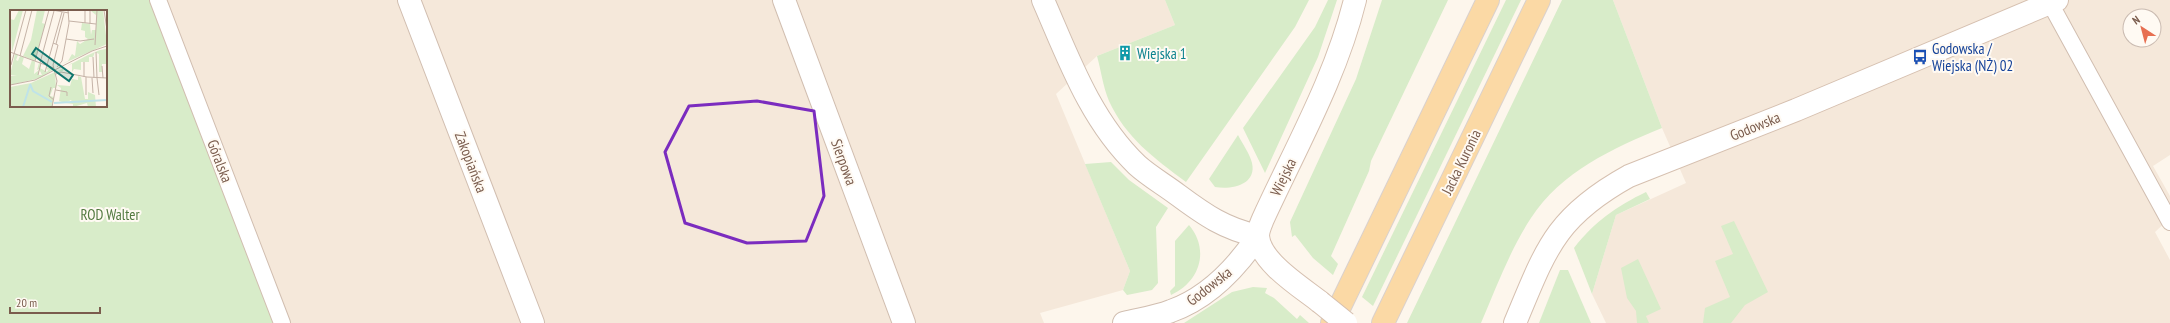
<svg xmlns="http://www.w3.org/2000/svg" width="2170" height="323" font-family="'PT Sans Narrow',sans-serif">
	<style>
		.residential { fill: #f5e8da; fill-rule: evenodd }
		.green { fill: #d8ecc9; fill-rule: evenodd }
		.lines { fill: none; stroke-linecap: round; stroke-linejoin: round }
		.lane-casing { stroke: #d1beb0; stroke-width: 18 }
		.street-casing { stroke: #d1beb0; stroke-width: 24 }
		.secondary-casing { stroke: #d6c0b0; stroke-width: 24 }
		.primary-casing { stroke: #dad1cd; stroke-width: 24 }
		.lane { stroke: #fff; stroke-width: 16 }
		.street { stroke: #fff; stroke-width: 22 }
		.secondary { stroke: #fff; stroke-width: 22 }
		.primary { stroke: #fbd9a5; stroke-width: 22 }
		.secondary-bridge-casing { stroke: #d6c0b0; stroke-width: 24; stroke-linecap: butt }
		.secondary-bridge { stroke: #fff; stroke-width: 22 }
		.marked { fill: none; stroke: #7b2cbf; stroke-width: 3; stroke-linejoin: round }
		.labels { text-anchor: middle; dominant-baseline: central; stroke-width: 4; stroke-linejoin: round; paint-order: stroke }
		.transit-label { font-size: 15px; fill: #164399; stroke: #fffaf3; text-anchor: start }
		.culture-label { font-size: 15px; fill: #0d838f; stroke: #fffaf3; text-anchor: start }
		.street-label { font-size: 15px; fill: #7a5c4d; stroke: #fffaf3 }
		.park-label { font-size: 15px; fill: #537a41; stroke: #fffaf3 }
		.inset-river { fill: none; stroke: #bfe3e8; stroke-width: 2 }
		.inset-road { fill: none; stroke: #c5b3a7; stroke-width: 1 }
		.view { fill: #0f766e; fill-opacity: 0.15; stroke: #0f766e; stroke-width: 2 }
		.inset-edge { fill: none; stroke: #7a5c4d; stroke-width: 2 }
	</style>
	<rect width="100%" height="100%" fill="#fdf6ec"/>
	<!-- residential -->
	<g class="residential">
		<polygon points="151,0 1165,0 1175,25 1097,56 1056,94 1130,271 1123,290 1040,313 1044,323 275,323"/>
		<path d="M 1613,0 L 2170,0 L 2170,155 L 2153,166 L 2170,196 L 2170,218 L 2155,232 L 2170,260 L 2170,323 L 1606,323 L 1592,294 L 1616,215 L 1686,183 L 1662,128 ZM 2130,16 L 2154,16 L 2154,40 L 2130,40 Z"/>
	</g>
	<!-- green -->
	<g class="green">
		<path d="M 0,0 L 151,0 L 275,323 L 0,323 ZM 11,11 L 106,11 L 106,106 L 11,106 Z"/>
		<path d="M 1165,0 L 1309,0 L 1295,27 L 1186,182 C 1154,158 1126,138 1109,101 C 1103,87 1101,70 1097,56 L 1175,25 Z"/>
		<polygon points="1328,0 1337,0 1318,57 1265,173 1243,128 1315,27"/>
		<polygon points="1382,0 1448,0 1371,161 1369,171 1331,256 1338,264 1333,275 1313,258 1295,235 1292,237 1290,222 1356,79"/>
		<polygon points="1506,0 1521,0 1373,306 1362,297"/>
		<path d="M 1562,0 L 1613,0 L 1662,128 C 1613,148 1561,172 1531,218 C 1510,250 1496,288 1481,323 L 1407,323 Z"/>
		<path d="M 1238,135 C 1242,143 1250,154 1252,163 C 1257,185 1231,190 1215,187 L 1209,179 Z"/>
		<polygon points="1111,162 1129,180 1168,208 1156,227 1158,283 1152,290 1127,295 1123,290 1130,271 1085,164"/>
		<path d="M 1646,192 L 1650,199 L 1616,215 L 1592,294 L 1574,248 C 1594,222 1617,206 1646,192 Z"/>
		<polygon points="1734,221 1768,292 1745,305 1731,323 1703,323 1705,308 1730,297 1715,261 1733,254 1721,226"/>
		<path d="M 1189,225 C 1210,250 1200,282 1171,295 L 1170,291 L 1175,286 L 1175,241 Z"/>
		<polygon points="1638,259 1661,309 1646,316 1649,323 1637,323 1636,311 1627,298 1621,268"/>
		<polygon points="1560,270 1568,270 1591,323 1539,323"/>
		<polygon points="1253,287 1267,288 1265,293 1274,298 1297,319 1300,315 1309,323 1184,323 1232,292"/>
	</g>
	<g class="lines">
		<!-- lane casing -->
		<g class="lane-casing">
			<g id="lane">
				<polyline points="158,0 282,323"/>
				<polyline points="2050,3 2170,222"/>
			</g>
		</g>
		<!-- street casing -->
		<g class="street-casing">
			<g id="street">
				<polyline points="409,0 533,323"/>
				<polyline points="784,0 904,323"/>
				<path d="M 1043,0 C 1068,57 1090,120 1137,165 C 1149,176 1165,185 1178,195 C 1205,215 1225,229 1258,236 C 1237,267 1208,298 1171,311 C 1156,317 1140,319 1124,323"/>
			</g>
		</g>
		<!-- secondary casing -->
		<g class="secondary-casing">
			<g id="secondary">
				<path d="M 1320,302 C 1301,287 1260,262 1258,236 C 1258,230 1261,224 1263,219 C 1296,147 1336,77 1355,0"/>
				<path d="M 1515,323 C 1546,249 1555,217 1629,176 L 1796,110 L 2057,0"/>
			</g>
		</g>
		<!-- primary casing -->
		<g class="primary-casing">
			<g id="primary">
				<polyline points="1332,323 1488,0"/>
				<polyline points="1383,323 1539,0"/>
			</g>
		</g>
		<!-- lane -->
		<use href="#lane" class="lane"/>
		<!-- street -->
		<use href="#street" class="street"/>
		<!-- secondary -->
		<use href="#secondary" class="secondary"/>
		<!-- primary -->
		<use href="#primary" class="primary"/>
		<!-- secondary-bridge casing -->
		<g class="secondary-bridge-casing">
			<polyline id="secondary-bridge" points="1320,302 1346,323"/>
		</g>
		<!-- secondary-bridge -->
		<use href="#secondary-bridge" class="secondary-bridge"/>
	</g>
	<!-- marked area -->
	<path class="marked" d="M 757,101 L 814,111 L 824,196 L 806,241 L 747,243 L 685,223 L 665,152 L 689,106 Z"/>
	<!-- icons -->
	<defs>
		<g id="building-bare" transform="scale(1.2)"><path d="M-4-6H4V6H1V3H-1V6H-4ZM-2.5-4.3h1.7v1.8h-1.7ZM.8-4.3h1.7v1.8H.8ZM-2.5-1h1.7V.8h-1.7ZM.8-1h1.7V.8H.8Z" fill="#0f9aa8" stroke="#fffaf3" stroke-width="2.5" paint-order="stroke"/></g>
		<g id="bus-bare" transform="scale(1.2)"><path d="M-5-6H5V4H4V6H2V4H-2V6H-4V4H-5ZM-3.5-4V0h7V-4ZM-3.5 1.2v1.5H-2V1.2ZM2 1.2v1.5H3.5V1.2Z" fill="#1a4fb4" stroke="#fffaf3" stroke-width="2.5" paint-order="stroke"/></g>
	</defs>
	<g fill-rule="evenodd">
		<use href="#building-bare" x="1125" y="53"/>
		<use href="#bus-bare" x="1920" y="57"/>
	</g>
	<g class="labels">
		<!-- transit labels -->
		<g class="transit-label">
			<text x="1932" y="48">Godowska /<tspan x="1932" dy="17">Wiejska (NŻ) 02</tspan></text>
		</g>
		<!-- culture labels -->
		<g class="culture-label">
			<text x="1137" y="53">Wiejska 1</text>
		</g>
		<!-- street labels -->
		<g class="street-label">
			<text transform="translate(1755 126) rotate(-22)">Godowska</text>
			<text transform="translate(220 161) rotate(69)">Góralska</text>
			<text transform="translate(471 162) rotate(69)">Zakopiańska</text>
			<text transform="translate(844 162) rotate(70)">Sierpowa</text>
			<text transform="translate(1461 162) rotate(-64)">Jacka Kuronia</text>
			<text transform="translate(1283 177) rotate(-64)">Wiejska</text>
			<text transform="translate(1209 286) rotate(-38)">Godowska</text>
		</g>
		<!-- park labels -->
		<g class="park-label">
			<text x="110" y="214">ROD Walter</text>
		</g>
	</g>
	<!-- overview -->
	<g transform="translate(10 10)">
		<rect width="97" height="97" fill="#fdf6ec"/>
		<path d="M 9,0 L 13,0 L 2,42 L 0,9 L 4,10 ZM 27,0 L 35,0 L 32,13 L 35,14 L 25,51 L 13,46 L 21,30 ZM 88,0 L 93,0 L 97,34 L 50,55 L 58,51 L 62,44 L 65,46 L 67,31 L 70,34 L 78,29 L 75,27 L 75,21 L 71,20 L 72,13 L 80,14 L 81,25 L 82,20 L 86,20 L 86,5 L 81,1 ZM 96,39 L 97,54 L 92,54 L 92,62 L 89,62 L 89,44 L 85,42 L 83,47 L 79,47 L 79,52 L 71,52 L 71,60 L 64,59 L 62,62 L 62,53 L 54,58 L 53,61 L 46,62 L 78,45 L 90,40 ZM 5,44 L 8,45 L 6,50 L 8,51 L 10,46 L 14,47 L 12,54 L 19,59 L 22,50 L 25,52 L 24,64 L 29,60 L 28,65 L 32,65 L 29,59 L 27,60 L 29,53 L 31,54 L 30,58 L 37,62 L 39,59 L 37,60 L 36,57 L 44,59 L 30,68 L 0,75 L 0,66 L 7,66 L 0,65 ZM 45,62 L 46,78 L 43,78 L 40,86 L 44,87 L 42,97 L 0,97 L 0,77 L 21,73 ZM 68,66 L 71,67 L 75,89 L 78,89 L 78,82 L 85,85 L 86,97 L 78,97 L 77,93 L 63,97 L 63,94 L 56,93 L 62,92 L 61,90 L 55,93 L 49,91 L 51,78 L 47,75 L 60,76 L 62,69 L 68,70 Z" fill="#d8ecc9"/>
		<path class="inset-river" d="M 20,74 L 23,81 L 42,92M 44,93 L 97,90M 13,97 L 20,75"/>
		<path class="inset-road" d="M 42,0 L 59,3M 94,0 L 97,20M 59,11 L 86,14M 75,13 L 75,0M 80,14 L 80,0M 56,29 L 70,31 L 84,29M 46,34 L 54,3M 85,35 L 87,0M 0,42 L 44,58M 86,42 L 87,68M 10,46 L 22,0M 83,47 L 84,68M 25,51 L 39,0M 30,53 L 44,1M 1,55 L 16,0M 92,56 L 93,68M 47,57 L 52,51 L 59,13 L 58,0M 35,62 L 52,2M 46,64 L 51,62 L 77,67 L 97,68M 28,65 L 31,53M 74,67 L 74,52M 82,68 L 83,83M 87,68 L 89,85M 0,75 L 25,70 L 82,41 L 97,36M 41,77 L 39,86 L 44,90M 46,80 L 57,82 L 57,86M 76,85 L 76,67M 42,97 L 47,71 L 43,55 L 48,35 L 43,33"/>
		<path class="view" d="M 26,38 L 63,65 L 59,71 L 22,44 Z"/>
		<rect width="97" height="97" class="inset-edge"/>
	</g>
	<!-- north arrow -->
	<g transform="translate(2142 28) rotate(324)"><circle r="19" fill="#fffaf3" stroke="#cabbb1"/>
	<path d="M0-3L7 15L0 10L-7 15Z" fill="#e76f51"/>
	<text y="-6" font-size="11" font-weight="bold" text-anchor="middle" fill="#7a5c4d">N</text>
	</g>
	<!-- scale -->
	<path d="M10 307v6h90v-6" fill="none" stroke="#7a5c4d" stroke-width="2"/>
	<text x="16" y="307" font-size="12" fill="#7a5c4d" stroke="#fffaf3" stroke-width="3" paint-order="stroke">20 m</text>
</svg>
